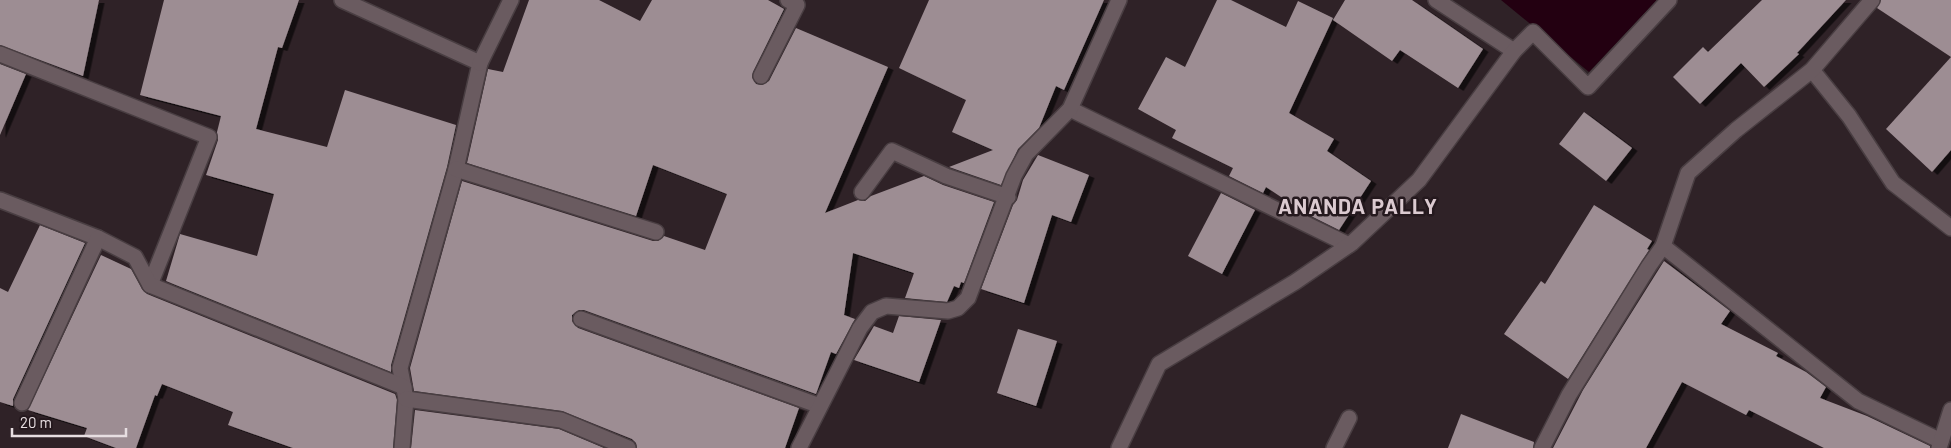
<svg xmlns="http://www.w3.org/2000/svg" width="1951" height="448" font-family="Barlow,sans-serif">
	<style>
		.water { fill: #230011 }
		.building { fill: #9d8d93; filter: url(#shadow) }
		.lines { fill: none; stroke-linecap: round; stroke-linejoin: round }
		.minor-casing { stroke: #493e42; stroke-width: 18 }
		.minor { stroke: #6a5b60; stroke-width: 15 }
		.labels { text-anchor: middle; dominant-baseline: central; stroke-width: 5; stroke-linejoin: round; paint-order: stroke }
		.district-label { font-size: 21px; font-weight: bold; letter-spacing: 1px; fill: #dbcad0; stroke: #25191e }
	</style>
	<defs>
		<filter id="shadow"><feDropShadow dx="5.5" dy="3" stdDeviation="0" flood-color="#0009"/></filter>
	</defs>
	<rect width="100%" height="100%" fill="#2f2227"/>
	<!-- water -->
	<polygon class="water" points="1501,0 1657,0 1589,72"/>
	<!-- building -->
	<g class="building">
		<polygon points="0,0 99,0 83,76 0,45"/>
		<polygon points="164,0 299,0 282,48 278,47 256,129 327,147 345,90 456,125 447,167 391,365 391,372 166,281 180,234 257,256 274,194 206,175 218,140 217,132 221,116 140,95"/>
		<polygon points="529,0 599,0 640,21 652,0 768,0 784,9 753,72 752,77 756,84 762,85 769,81 796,28 888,67 825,213 858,200 865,201 871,196 924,176 943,185 994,202 964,283 961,282 959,288 954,286 947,302 905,298 914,273 853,253 844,315 855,319 836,354 831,352 816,394 584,310 579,310 572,315 572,321 578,328 799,408 785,448 637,448 636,443 632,439 562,411 414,391 410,368 462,181 653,241 658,241 664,236 705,250 727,194 653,165 636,216 467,163 488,69 503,72"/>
		<polygon points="929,0 1104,0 1064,90 1056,86 1039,128 1018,149 1001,185 949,167 993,150 952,132 966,100 899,68"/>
		<polygon points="1217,0 1231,0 1286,27 1298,1 1333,18 1289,113 1334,139 1327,151 1371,181 1339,230 1305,213 1266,187 1263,193 1229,176 1233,168 1172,138 1176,130 1138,109 1166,57 1185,67"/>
		<polygon points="1345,0 1412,0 1483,49 1458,88 1400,50 1392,61 1333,20"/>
		<polygon points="1762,0 1846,0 1797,53 1799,54 1764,87 1741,63 1700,104 1673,77 1703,47 1708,52"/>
		<polygon points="1881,0 1951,0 1951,57 1877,8"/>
		<polygon points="1951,57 1951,150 1932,172 1886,129"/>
		<polygon points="0,64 26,74 0,135"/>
		<polygon points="1584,112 1632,148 1606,181 1559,144"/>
		<polygon points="1038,155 1089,175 1071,222 1052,215 1024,303 981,289 1013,205 1017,200 1023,180"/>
		<polygon points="1221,193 1255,210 1222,274 1188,256"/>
		<polygon points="1594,205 1652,241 1647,249 1649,250 1568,379 1504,334 1541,281 1545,284"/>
		<polygon points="40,225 85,243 13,399 13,406 0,402 0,288 8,292"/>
		<polygon points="101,255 131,269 142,289 147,294 395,394 397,400 393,448 293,448 228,425 233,412 162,384 157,396 155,395 136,448 116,448 84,436 87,428 28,410"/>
		<polygon points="1664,261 1730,311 1721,324 1778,353 1776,356 1806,372 1826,387 1820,398 1867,416 1930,446 1930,448 1824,448 1749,410 1746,415 1682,382 1646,448 1553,448 1583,390"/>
		<polygon points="899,316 941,320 919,382 854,360 874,326 893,333"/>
		<polygon points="1018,329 1057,341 1036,406 997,393"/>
		<polygon points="415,410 559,429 604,448 411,448"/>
		<polygon points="1461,414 1534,442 1533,448 1448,448"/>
	</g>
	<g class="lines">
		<!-- minor casing -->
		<g class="minor-casing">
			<g id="minor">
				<polyline points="342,0 480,63 456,169 400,368 406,399 402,448"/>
				<polyline points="1436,0 1514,51"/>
				<polyline points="0,54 209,137 150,285"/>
				<polyline points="480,63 511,0"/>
				<polyline points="1812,70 1849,116 1893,183 1951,228"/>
				<polyline points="761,76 797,5 788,0"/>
				<polyline points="1070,109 1349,245"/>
				<polyline points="456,169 656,232"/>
				<polyline points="862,192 892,151 946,176 1008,197"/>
				<polyline points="0,200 98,238 135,257 150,285 404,387"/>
				<polyline points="1663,246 1858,401 1941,441"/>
				<polyline points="581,319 820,406"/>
				<polyline points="406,399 561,420 628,448"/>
				<polyline points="22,403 98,238"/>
				<polyline points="799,448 860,328 872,312 886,306 948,311 958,308 968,298 1014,176 1026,154 1070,109 1119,0"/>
				<polyline points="1119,448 1159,364 1295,282 1352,243 1419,180 1514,51 1533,32 1588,87 1669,0"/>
				<polyline points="1334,448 1349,418"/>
				<polyline points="1542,448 1569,395 1649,266 1663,246 1688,173 1736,130 1812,70 1872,0"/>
				<polyline points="1939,448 1951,410"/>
			</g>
		</g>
		<!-- minor -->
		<use href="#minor" class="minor"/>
	</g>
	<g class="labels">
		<!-- district labels -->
		<g class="district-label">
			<text x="1358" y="205">ANANDA PALLY</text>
		</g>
	</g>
	<!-- scale -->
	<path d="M12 428v8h114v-8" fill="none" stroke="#e7dee1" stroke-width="2.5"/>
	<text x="20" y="428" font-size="15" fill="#e7dee1" stroke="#25191e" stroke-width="4" paint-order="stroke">20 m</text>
</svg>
